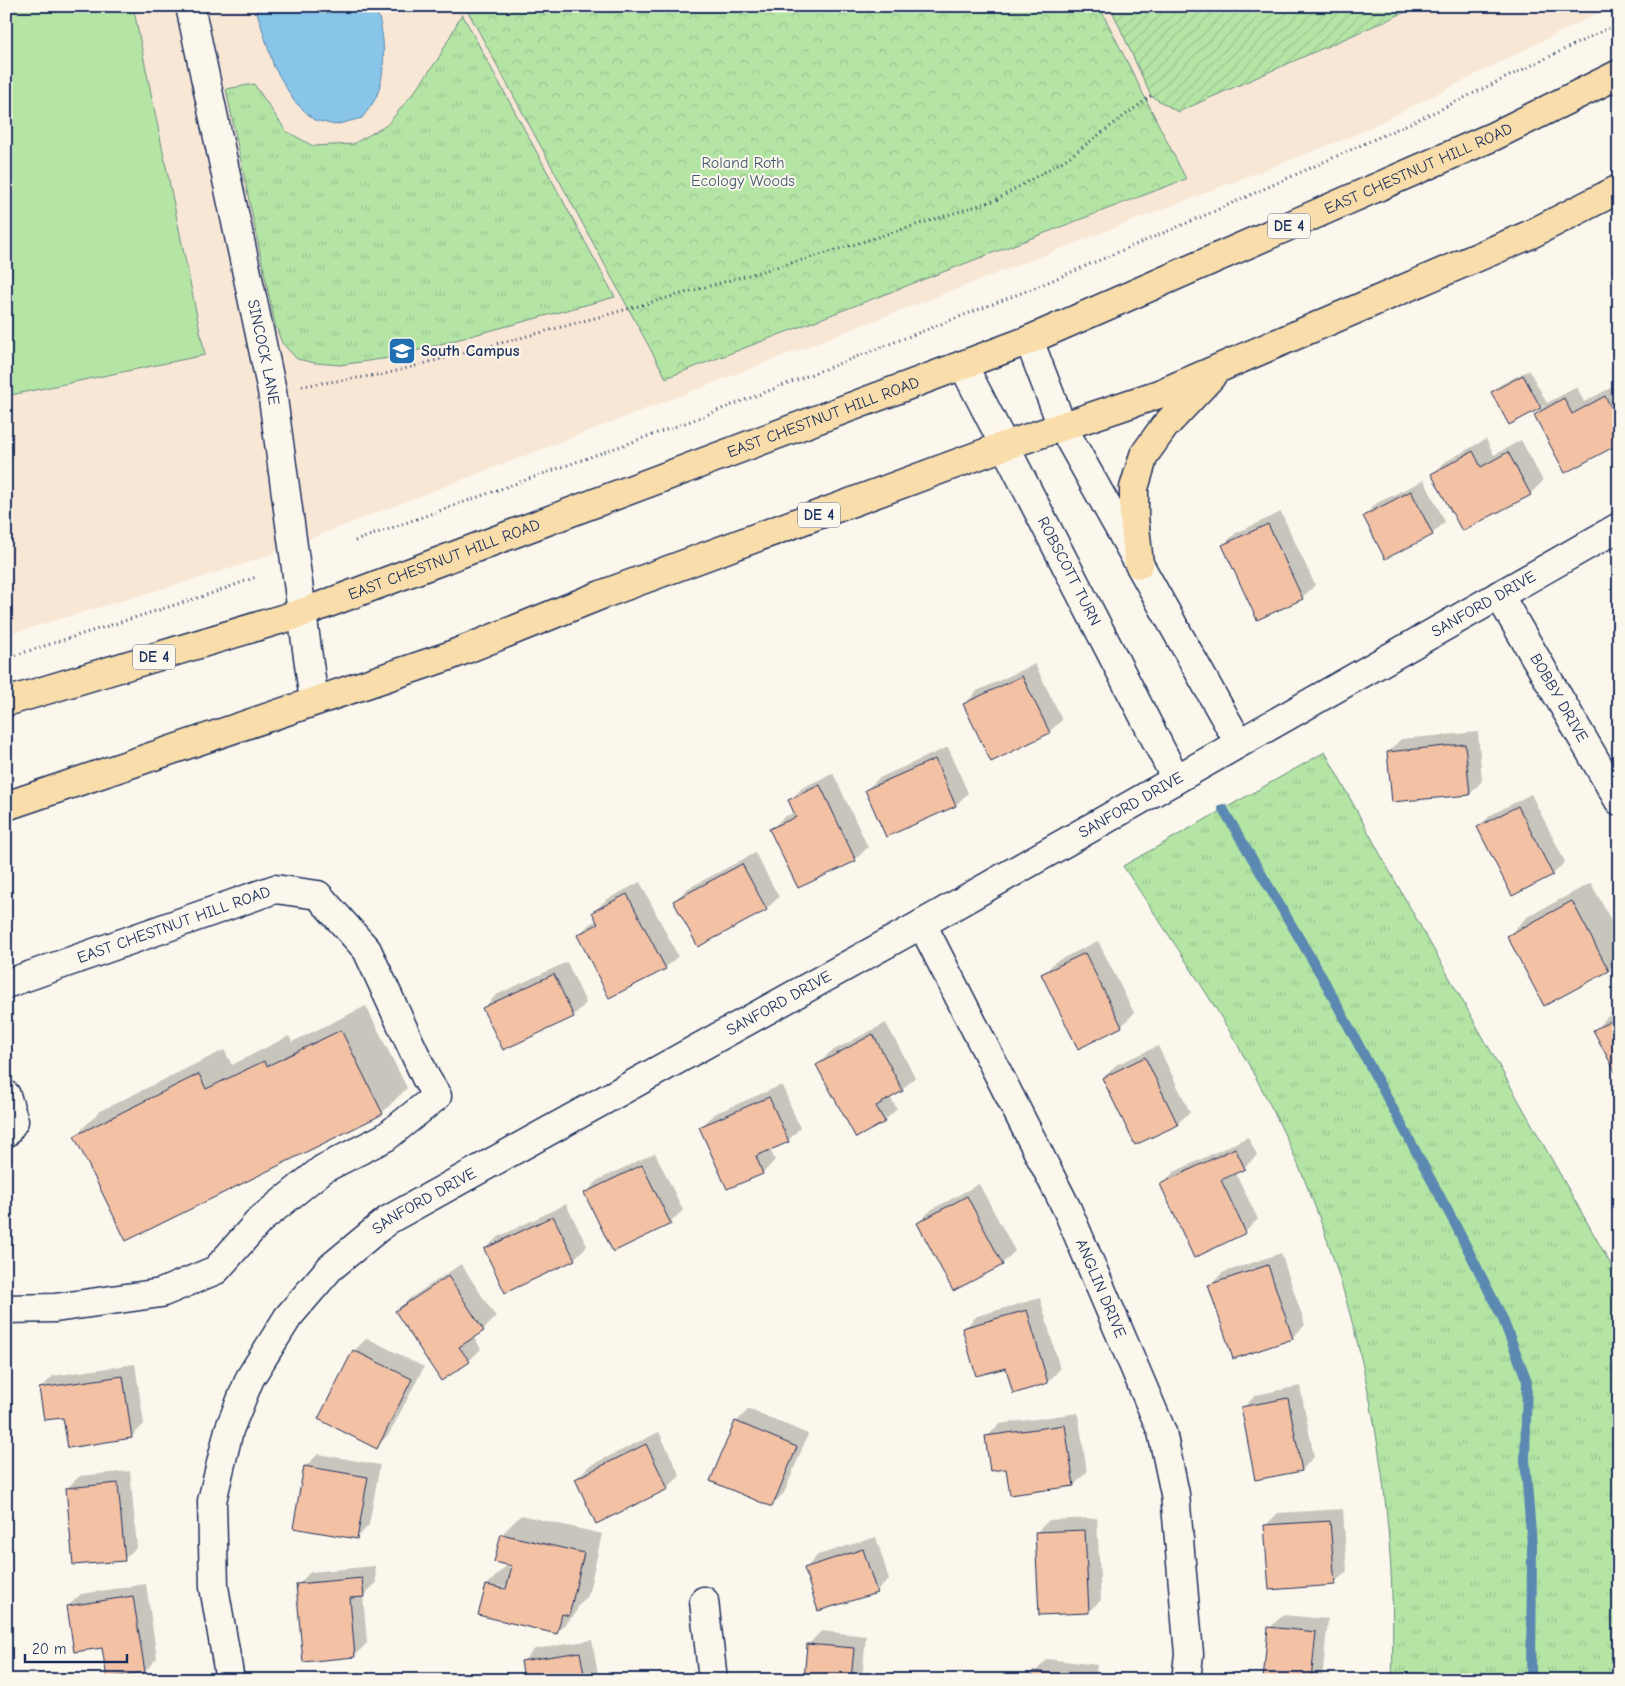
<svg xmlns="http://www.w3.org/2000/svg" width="1625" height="1686" font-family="'Comic Neue',sans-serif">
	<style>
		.built { fill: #f9e7d6 }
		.grass { fill: url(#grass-tufts); stroke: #688a82 }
		.forest { fill: url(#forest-crowns); stroke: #688a82 }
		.garden { fill: url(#garden-furrows); stroke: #688a82 }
		.pitch { fill: #b4e5a5; stroke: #688a82 }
		.water { fill: #88c5e8; stroke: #5c89b1 }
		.shadow { fill: #0003; fill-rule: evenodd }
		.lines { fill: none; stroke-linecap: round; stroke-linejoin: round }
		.stream { stroke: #5c89b1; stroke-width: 10 }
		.building { fill: #f3c1a4; stroke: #1b2f5e }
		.minor-casing { stroke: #1b2f5e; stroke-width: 31 }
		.major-casing { stroke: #1b2f5e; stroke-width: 31 }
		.path { stroke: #1b2f5e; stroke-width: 3; stroke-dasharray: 1 4; stroke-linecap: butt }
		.minor { stroke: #fbf7ec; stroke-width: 28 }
		.major { stroke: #f9deab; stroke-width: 28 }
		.labels { text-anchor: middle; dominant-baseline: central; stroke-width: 4; stroke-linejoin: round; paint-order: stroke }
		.shield { fill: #fbf7ec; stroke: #5e6b89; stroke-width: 1 }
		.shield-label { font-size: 15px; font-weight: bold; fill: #1b2f5e }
		.park-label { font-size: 16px; fill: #415c70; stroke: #fbf7ec }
		.street-label { font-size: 16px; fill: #1b2f5e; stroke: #fbf7ec }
		.poi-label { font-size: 16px; font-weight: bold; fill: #1b2f5e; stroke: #fbf7ec; text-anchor: start }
	</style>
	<defs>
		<pattern id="grass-tufts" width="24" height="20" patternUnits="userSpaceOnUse" patternTransform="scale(1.25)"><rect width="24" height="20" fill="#b4e5a5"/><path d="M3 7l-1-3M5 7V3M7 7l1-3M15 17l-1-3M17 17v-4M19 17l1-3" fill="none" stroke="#9ac590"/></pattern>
		<pattern id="forest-crowns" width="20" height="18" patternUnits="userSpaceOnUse" patternTransform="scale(1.25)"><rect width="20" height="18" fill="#b4e5a5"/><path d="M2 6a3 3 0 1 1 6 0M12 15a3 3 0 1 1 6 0" fill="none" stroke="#9ac590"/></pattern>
		<pattern id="garden-furrows" width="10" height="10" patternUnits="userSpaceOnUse" patternTransform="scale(1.25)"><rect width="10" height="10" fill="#b4e5a5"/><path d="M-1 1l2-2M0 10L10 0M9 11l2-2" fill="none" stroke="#9ac590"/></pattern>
	</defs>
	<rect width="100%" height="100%" fill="#fbf7ec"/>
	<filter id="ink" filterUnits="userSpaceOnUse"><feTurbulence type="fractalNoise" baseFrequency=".02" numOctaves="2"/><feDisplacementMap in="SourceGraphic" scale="10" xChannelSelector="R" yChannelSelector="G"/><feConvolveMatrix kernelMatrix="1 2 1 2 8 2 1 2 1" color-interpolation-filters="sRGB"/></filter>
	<g filter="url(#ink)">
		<!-- built -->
		<polygon class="built" points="6,6 1612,6 1355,135 239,566 6,635"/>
		<!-- grass -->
		<g class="grass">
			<polygon points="462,14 615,297 389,358 340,365 315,363 297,359 282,343 275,325 226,89 254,84 286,131 313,146 353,144 387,125 415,91 438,59"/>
			<path d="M 1325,752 L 1385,863 L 1619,1279 L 1619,1680 L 1392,1680 C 1399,1481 1357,1270 1264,1093 C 1223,1014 1172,940 1123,866 Z"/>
		</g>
		<!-- forest -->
		<polygon class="forest" points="465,6 1099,6 1186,179 666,378"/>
		<!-- garden -->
		<polygon class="garden" points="1110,6 1419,6 1178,112 1151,96"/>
		<!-- pitch -->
		<polygon class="pitch" points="6,6 133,6 205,355 6,396"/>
		<!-- water -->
		<path class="water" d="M 255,6 L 375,6 C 385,30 387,70 377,95 C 374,103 367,111 362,118 L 335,125 L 314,120 L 294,101 L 274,67 Z"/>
		<!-- shadow -->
		<g class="shadow">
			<polygon points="1529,370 1547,403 1577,387 1584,402 1618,384 1619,442 1535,415 1545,405 1509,423 1492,392 1498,386"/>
			<polygon points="1486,439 1494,455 1521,440 1543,481 1530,494 1432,475 1445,462"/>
			<polygon points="1424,480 1445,522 1432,534 1364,516 1377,503"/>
			<polygon points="1281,512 1315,585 1302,598 1223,545 1236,533"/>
			<polygon points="1035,664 1062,720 1049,732 965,704 977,691"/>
			<polygon points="1478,732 1482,781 1470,794 1388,752 1401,739"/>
			<polygon points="948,747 968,793 956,805 866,790 879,778"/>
			<polygon points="833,773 868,847 855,860 771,829 784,817 795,812 790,801 802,788"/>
			<polygon points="1531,794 1565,862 1553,874 1478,827 1491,815"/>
			<polygon points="755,853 779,897 766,909 674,901 687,889"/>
			<polygon points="640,882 678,956 665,968 578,935 591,923 597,920 594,912 606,900"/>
			<polygon points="1591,883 1619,935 1619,960 1608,970 1508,936 1527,917"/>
			<polygon points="1098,941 1134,1013 1122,1026 1078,1048 1042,975 1055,962"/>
			<polygon points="567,962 586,1003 573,1016 484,1008 496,995"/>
			<polygon points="366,1006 407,1088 382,1113 75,1136 100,1111 224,1050 232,1065 289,1036 292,1042"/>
			<polygon points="1619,1012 1619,1076 1595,1030 1607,1017"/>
			<polygon points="886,1023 915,1077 902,1090 890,1097 897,1109 884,1121 818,1065 830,1052"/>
			<polygon points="1158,1046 1190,1112 1177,1124 1104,1078 1116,1065"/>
			<polygon points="782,1085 800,1128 788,1141 770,1149 775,1160 763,1173 727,1188 701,1127 714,1114"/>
			<polygon points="1248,1137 1257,1155 1245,1167 1235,1172 1258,1219 1245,1232 1161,1185 1174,1172"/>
			<polygon points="655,1153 683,1210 670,1223 586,1193 598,1180"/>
			<polygon points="979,1184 1015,1251 1002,1264 918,1223 931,1210"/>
			<polygon points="566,1204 587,1246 574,1259 485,1249 498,1237"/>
			<polygon points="1281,1253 1305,1325 1292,1338 1210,1286 1222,1273"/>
			<polygon points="461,1264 496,1317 483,1330 473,1336 481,1349 469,1361 397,1311 409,1299"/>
			<polygon points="1040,1298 1060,1369 1048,1382 1006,1366 964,1329 977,1316"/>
			<polygon points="367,1338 424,1367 389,1434 376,1447 354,1351"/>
			<polygon points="135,1364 144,1424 131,1437 64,1416 40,1389 53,1376"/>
			<polygon points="1300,1386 1314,1457 1302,1470 1243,1408 1256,1395"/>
			<polygon points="749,1409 808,1434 784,1493 772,1505 736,1422"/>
			<polygon points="1078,1413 1087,1472 1074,1485 1012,1494 1007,1467 987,1437 999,1424"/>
			<polygon points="659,1432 680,1476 667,1488 576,1479 589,1466"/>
			<polygon points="318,1454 380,1465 369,1525 357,1538 305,1467"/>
			<polygon points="130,1471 137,1547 124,1559 67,1488 80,1476"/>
			<polygon points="1343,1509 1347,1571 1334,1583 1265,1526 1278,1513"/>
			<path d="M 521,1515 L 602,1534 L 588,1596 L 578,1606 L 576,1613 L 557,1632 L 480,1614 L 487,1585 L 506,1566 L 513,1568 L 514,1565 L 495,1561 L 502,1534 ZM 499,1586 L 513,1589 L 499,1589 Z"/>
			<polygon points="1097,1518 1101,1600 1088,1612 1037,1532 1049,1520"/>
			<polygon points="876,1537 889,1579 876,1591 806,1568 818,1555"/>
			<polygon points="375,1566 376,1583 363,1596 367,1643 354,1656 298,1585 310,1572"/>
			<polygon points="146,1584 157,1658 145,1671 103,1647 68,1606 81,1594"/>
			<polygon points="1282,1615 1328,1619 1322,1680 1264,1680 1270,1628"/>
			<polygon points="821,1631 866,1636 862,1680 805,1680 809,1644"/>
			<polygon points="592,1640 599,1680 525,1680 522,1662 535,1649"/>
			<polygon points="1047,1659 1097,1665 1095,1680 1034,1680 1035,1672"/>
			<polygon points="360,1672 361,1680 320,1680 323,1677"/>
		</g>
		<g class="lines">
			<!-- stream -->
			<polyline class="stream" points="1223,809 1321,975 1456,1226 1502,1317 1527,1381 1525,1459 1532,1546 1531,1680"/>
		</g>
		<!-- building -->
		<g class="building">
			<polygon points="1523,375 1541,408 1509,425 1491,392"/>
			<polygon points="1605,396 1619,422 1619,444 1565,473 1534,415 1564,398 1572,414"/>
			<polygon points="1473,451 1481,467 1508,452 1531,495 1462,531 1431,474"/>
			<polygon points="1411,491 1433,535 1385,559 1363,516"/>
			<polygon points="1268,524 1303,599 1257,620 1222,545"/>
			<polygon points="1022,676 1050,733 991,762 963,704"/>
			<polygon points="1465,744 1470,795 1392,802 1387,752"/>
			<polygon points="935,759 956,806 886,837 865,790"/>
			<polygon points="820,785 856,861 798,888 769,829 796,817 788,800"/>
			<polygon points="1518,806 1553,875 1512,896 1477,827"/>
			<polygon points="742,864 767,910 698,947 673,901"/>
			<polygon points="627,894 666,969 609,998 577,935 598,924 592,912"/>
			<polygon points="1572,901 1609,971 1544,1006 1507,936"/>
			<polygon points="1085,953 1122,1027 1078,1049 1041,974"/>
			<polygon points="554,974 574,1017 503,1050 482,1008"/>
			<polygon points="1619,1017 1619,1079 1593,1030"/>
			<polygon points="341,1030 383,1114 126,1241 74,1136 199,1074 206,1089 264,1061 267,1066"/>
			<polygon points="873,1034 903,1091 876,1106 885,1122 856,1138 816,1065"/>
			<polygon points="1145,1057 1178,1125 1135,1145 1102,1078"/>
			<polygon points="769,1097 789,1142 756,1156 763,1174 727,1189 699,1127"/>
			<polygon points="1235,1148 1245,1169 1221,1180 1246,1233 1194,1258 1160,1184"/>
			<polygon points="642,1165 671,1224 613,1252 584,1193"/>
			<polygon points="967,1196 1003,1265 953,1291 917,1223"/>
			<polygon points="553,1216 575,1260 505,1293 484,1249"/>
			<polygon points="1268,1265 1293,1339 1233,1359 1208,1285"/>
			<polygon points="448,1276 484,1331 459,1347 470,1362 441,1381 395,1311"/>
			<polygon points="1027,1310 1048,1383 1013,1394 1006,1368 976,1376 962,1328"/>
			<polygon points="353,1350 412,1379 377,1449 318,1419"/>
			<polygon points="123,1376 132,1438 68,1448 63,1418 44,1420 39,1388"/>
			<polygon points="1288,1398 1302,1471 1255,1480 1241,1407"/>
			<polygon points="735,1421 797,1447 772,1507 710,1481"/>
			<polygon points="1065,1425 1074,1486 1010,1495 1006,1469 990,1471 985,1436"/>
			<polygon points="646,1444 668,1489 596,1524 575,1479"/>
			<polygon points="304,1466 368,1477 357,1539 293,1528"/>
			<polygon points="118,1483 125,1561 73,1565 66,1488"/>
			<polygon points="1330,1521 1335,1585 1269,1590 1264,1525"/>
			<polygon points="1085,1530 1089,1613 1039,1615 1035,1532"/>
			<polygon points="501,1534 584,1553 569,1616 562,1614 557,1634 478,1615 486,1585 506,1589 512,1566 494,1562"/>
			<polygon points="863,1549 877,1593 818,1611 804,1568"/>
			<polygon points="362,1578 364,1597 350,1598 355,1657 303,1662 296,1584"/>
			<polygon points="133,1596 145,1672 107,1678 102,1648 74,1652 67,1606"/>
			<polygon points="1268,1627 1316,1632 1311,1680 1263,1680"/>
			<polygon points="807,1644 854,1648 851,1680 804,1680"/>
			<polygon points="580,1652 585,1680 524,1680 521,1661"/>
			<polygon points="1033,1671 1085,1678 1085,1680 1032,1680"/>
		</g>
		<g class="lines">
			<!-- minor casing -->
			<g class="minor-casing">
				<g id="minor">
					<path id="s1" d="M 190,6 L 272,391 L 314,701"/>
					<polyline points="1029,340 1062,426 1239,743"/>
					<path id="s2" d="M 963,365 L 1176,779"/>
					<path id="s3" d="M 1499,595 L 1619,801"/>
					<path id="s4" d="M 922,924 L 1067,1209 L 1162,1432 L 1175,1494 L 1189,1654 L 1186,1680"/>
					<path id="s5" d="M 6,984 L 275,889 L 318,895 L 367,950 L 426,1078 L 437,1096 L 386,1137 L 323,1169 L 260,1220 L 216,1270 L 161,1293 L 55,1308 L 6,1309"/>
					<polyline points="6,1095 14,1121 6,1133"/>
					<polyline points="704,1601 713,1680"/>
					<path id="s6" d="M 230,1680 L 214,1587 L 212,1501 L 229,1430 L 250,1378 L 288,1317 L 330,1268 L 388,1220 L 922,924 L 1619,527"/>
				</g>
			</g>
			<!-- major casing -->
			<g class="major-casing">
				<g id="major">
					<polyline points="1139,564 1134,517 1134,488 1144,455 1164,427 1211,377"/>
					<path id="s7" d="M 6,702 L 302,613 L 1029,340 L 1494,136 L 1619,74"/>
					<polyline points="6,806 449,656 601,595 1004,446 1159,394 1529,235 1619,189"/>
				</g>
			</g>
			<!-- path -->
			<g class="path">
				<polyline points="302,386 385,374 606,315 823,254 996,200 1068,158 1151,96"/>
				<polyline points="355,541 688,422 1034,288 1208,214 1437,111 1619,23"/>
				<polyline points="6,658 216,592 256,577"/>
			</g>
			<!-- minor -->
			<use href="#minor" class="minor"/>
			<!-- major -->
			<use href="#major" class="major"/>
		</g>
	</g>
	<!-- icons -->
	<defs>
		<g id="university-square" transform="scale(1.4375)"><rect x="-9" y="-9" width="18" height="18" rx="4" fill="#1f6fb2" stroke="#fbf7ec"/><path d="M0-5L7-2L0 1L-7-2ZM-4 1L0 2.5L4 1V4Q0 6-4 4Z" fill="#fff"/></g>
	</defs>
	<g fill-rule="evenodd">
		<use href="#university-square" x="402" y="351"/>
	</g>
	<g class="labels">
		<!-- shield labels -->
		<g class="shield">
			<rect x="1268" y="213.5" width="42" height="25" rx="4"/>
			<rect x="798" y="502.5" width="42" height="25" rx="4"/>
			<rect x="133" y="644.5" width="42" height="25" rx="4"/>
		</g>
		<g class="shield-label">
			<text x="1289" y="226">DE 4</text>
			<text x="819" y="515">DE 4</text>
			<text x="154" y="657">DE 4</text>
		</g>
		<!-- park labels -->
		<g class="park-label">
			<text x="743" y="163">Roland Roth<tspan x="743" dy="18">Ecology Woods</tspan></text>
		</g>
		<!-- street labels -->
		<g class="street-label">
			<text stroke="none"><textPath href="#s7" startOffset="1511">EAST CHESTNUT HILL ROAD</textPath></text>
			<text stroke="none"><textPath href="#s1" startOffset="354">SINCOCK LANE</textPath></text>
			<text stroke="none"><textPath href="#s7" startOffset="866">EAST CHESTNUT HILL ROAD</textPath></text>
			<text stroke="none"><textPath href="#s7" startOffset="461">EAST CHESTNUT HILL ROAD</textPath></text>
			<text stroke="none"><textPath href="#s2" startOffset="232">ROBSCOTT TURN</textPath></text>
			<text stroke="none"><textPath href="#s6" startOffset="1778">SANFORD DRIVE</textPath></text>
			<text stroke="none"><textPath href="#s3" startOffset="119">BOBBY DRIVE</textPath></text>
			<text stroke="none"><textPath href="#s6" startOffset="1372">SANFORD DRIVE</textPath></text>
			<text stroke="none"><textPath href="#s5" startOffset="178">EAST CHESTNUT HILL ROAD</textPath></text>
			<text stroke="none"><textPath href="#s6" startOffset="968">SANFORD DRIVE</textPath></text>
			<text stroke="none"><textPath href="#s6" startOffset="562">SANFORD DRIVE</textPath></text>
			<text stroke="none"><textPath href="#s4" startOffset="406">ANGLIN DRIVE</textPath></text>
		</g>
		<!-- poi labels -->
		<g class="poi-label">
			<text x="421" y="351">South Campus</text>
		</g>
	</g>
	<!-- margin -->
	<rect width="1625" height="1686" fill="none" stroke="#fbf7ec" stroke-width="25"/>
	<rect x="12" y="12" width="1600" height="1661" fill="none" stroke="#1b2f5e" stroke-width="2" filter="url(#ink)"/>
	<!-- scale -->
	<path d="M25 1654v8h102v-8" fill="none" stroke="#1b2f5e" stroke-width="2.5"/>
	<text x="32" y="1654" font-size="15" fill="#1b2f5e" stroke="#fbf7ec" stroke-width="4" paint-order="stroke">20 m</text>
</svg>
